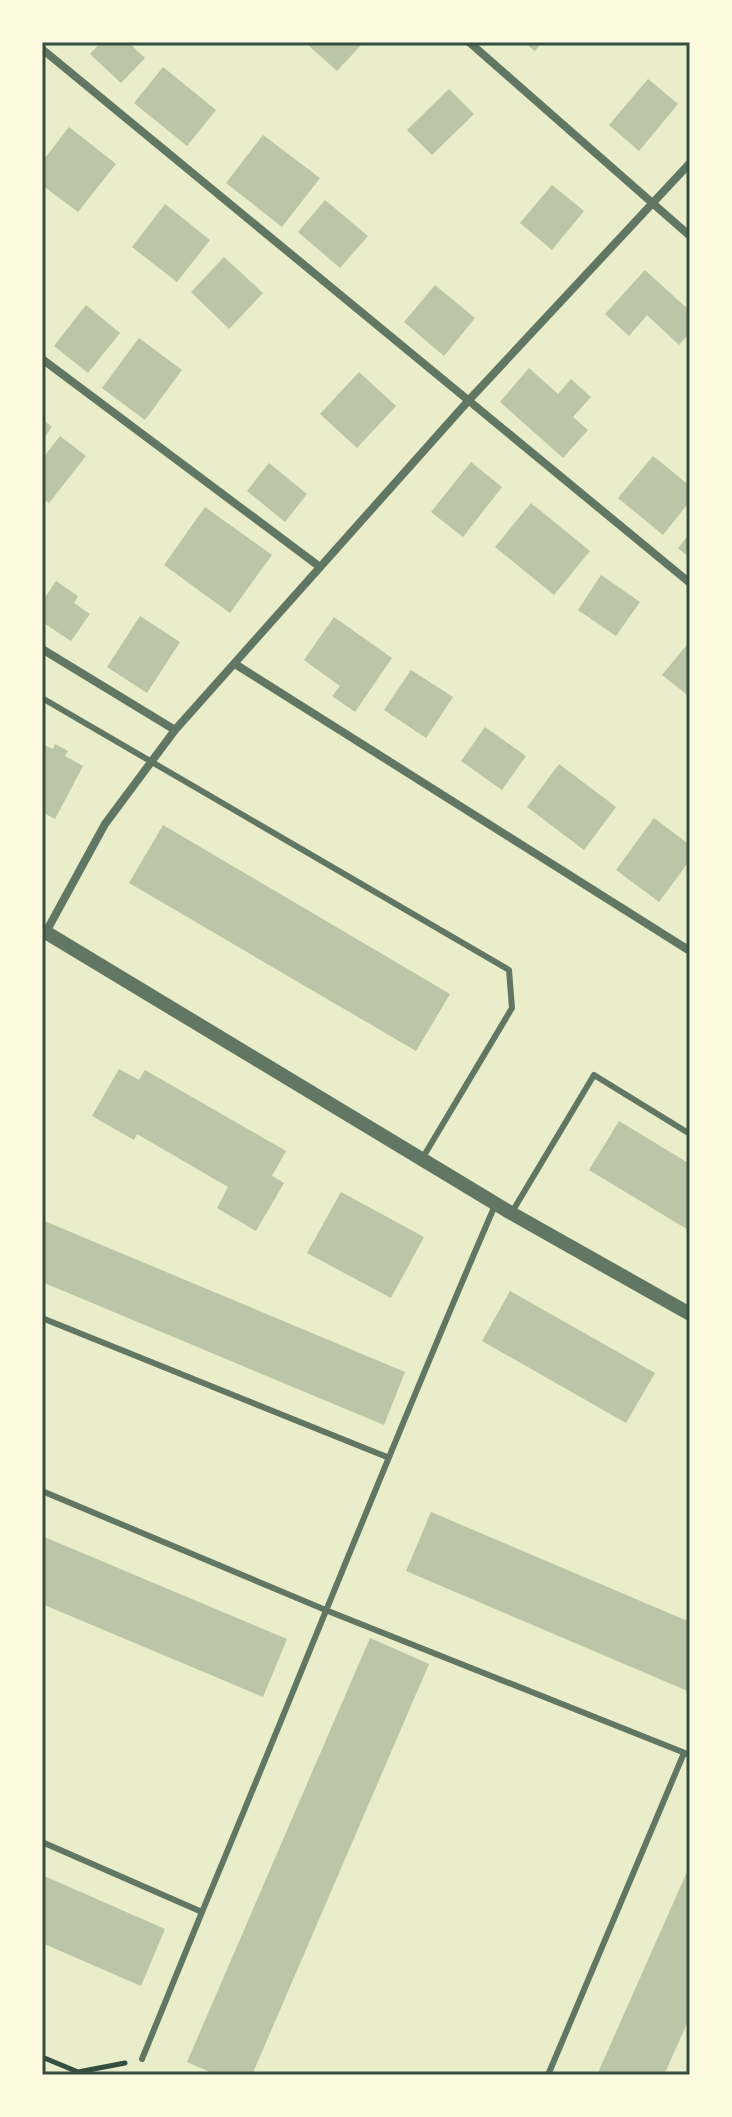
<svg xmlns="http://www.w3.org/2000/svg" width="732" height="2117" font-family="'Sofia Sans Condensed',sans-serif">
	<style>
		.building { fill: #bcc5a7 }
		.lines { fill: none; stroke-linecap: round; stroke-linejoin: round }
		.path { stroke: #344e41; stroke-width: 5 }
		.service { stroke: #617663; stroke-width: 6 }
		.minor { stroke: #617663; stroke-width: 8 }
		.tertiary { stroke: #617663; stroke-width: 14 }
		.neatline { fill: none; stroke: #344e41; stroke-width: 3 }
	</style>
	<rect width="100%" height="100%" fill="#e9edc9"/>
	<!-- building -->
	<g class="building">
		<polygon points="101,42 128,42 145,58 121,83 90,54"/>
		<polygon points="310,42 364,42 337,71 308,45"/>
		<polygon points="523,42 542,42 535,51"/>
		<polygon points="163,67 216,110 187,146 134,103"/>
		<polygon points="648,79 678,104 639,151 609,125"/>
		<polygon points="449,89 474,114 432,155 407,130"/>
		<polygon points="69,127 116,164 78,212 42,185 42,162"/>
		<polygon points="263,135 320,178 282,227 226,183"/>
		<polygon points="552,185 584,211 552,250 520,223"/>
		<polygon points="325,200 368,236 340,268 298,232"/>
		<polygon points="165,204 210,240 177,282 132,247"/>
		<polygon points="224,257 263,293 229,329 191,292"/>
		<polygon points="645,270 690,311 690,333 679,345 647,315 629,336 605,314"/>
		<polygon points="435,285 475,318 444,356 404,322"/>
		<polygon points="86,305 120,333 88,373 54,346"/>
		<polygon points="139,338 182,370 145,420 102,388"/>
		<polygon points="529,368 558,394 571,379 591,397 573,417 588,430 563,458 500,402"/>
		<polygon points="359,372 396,406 357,448 320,414"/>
		<polygon points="42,419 52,427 42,441"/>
		<polygon points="60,436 86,456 49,503 42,498 42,459"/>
		<polygon points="653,456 690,486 690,501 663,535 618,498"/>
		<polygon points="471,462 502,487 463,537 431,512"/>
		<polygon points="269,463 307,494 285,522 247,491"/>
		<polygon points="531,503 590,551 554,595 495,547"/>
		<polygon points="205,507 272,555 230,613 164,565"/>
		<polygon points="690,533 690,558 678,548"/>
		<polygon points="601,575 640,602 616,636 578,610"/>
		<polygon points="56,581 78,596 74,603 90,614 71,641 42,622 42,602"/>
		<polygon points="140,616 180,642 147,693 107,667"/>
		<polygon points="334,617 392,658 355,712 332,696 340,686 304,660"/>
		<polygon points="690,641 690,697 662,675"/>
		<polygon points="411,670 453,697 426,738 384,710"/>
		<polygon points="485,727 526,756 502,790 461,761"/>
		<polygon points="42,744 53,749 55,744 68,751 65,756 83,766 55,819 42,812"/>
		<polygon points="559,764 616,807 584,850 527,807"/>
		<polygon points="654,818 690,845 690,860 659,902 616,870"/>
		<polygon points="163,825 450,994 416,1051 129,883"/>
		<polygon points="119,1069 139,1080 145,1070 286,1151 272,1176 284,1183 256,1231 217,1208 228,1187 137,1134 134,1140 92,1116"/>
		<polygon points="619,1121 690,1164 690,1231 589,1170"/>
		<polygon points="341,1192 424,1237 391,1298 307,1253"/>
		<polygon points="42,1220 405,1372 384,1425 42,1282"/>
		<polygon points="510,1291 655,1373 626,1423 482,1341"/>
		<polygon points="431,1512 690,1622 690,1692 406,1571"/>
		<polygon points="42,1536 287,1639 263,1697 42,1604"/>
		<polygon points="370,1638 429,1664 252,2075 217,2075 187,2062"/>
		<polygon points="690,1865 690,2017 664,2075 597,2075"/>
		<polygon points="42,1875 165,1929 141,1986 42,1943"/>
	</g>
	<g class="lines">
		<!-- path -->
		<polyline class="path" points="42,2057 78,2072 125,2063"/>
		<!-- service -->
		<g class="service">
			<polyline points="42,698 509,970 512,1008 422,1159"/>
			<polyline points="512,1212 594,1075 690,1134"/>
			<polyline points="42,1318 387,1457"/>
			<polyline points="42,1491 328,1611 690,1755"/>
			<polyline points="42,1842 202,1912 142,2059"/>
			<path d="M 202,1912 C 301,1676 394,1438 496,1203"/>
			<polyline points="548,2075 684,1753"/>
		</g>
		<!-- minor -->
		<g class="minor">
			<polyline points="469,42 690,236"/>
			<polyline points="42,49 690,583"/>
			<polyline points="42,359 320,567"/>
			<polyline points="42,649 175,730"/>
			<polyline points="235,664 690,951"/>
			<polyline points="46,932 105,824 175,730 469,400 690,163"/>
		</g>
		<!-- tertiary -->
		<polyline class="tertiary" points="42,930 511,1213 690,1314"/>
	</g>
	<!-- border -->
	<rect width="732" height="2117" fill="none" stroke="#fefae0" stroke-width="88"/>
	<rect x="44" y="44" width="644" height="2029" class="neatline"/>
</svg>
